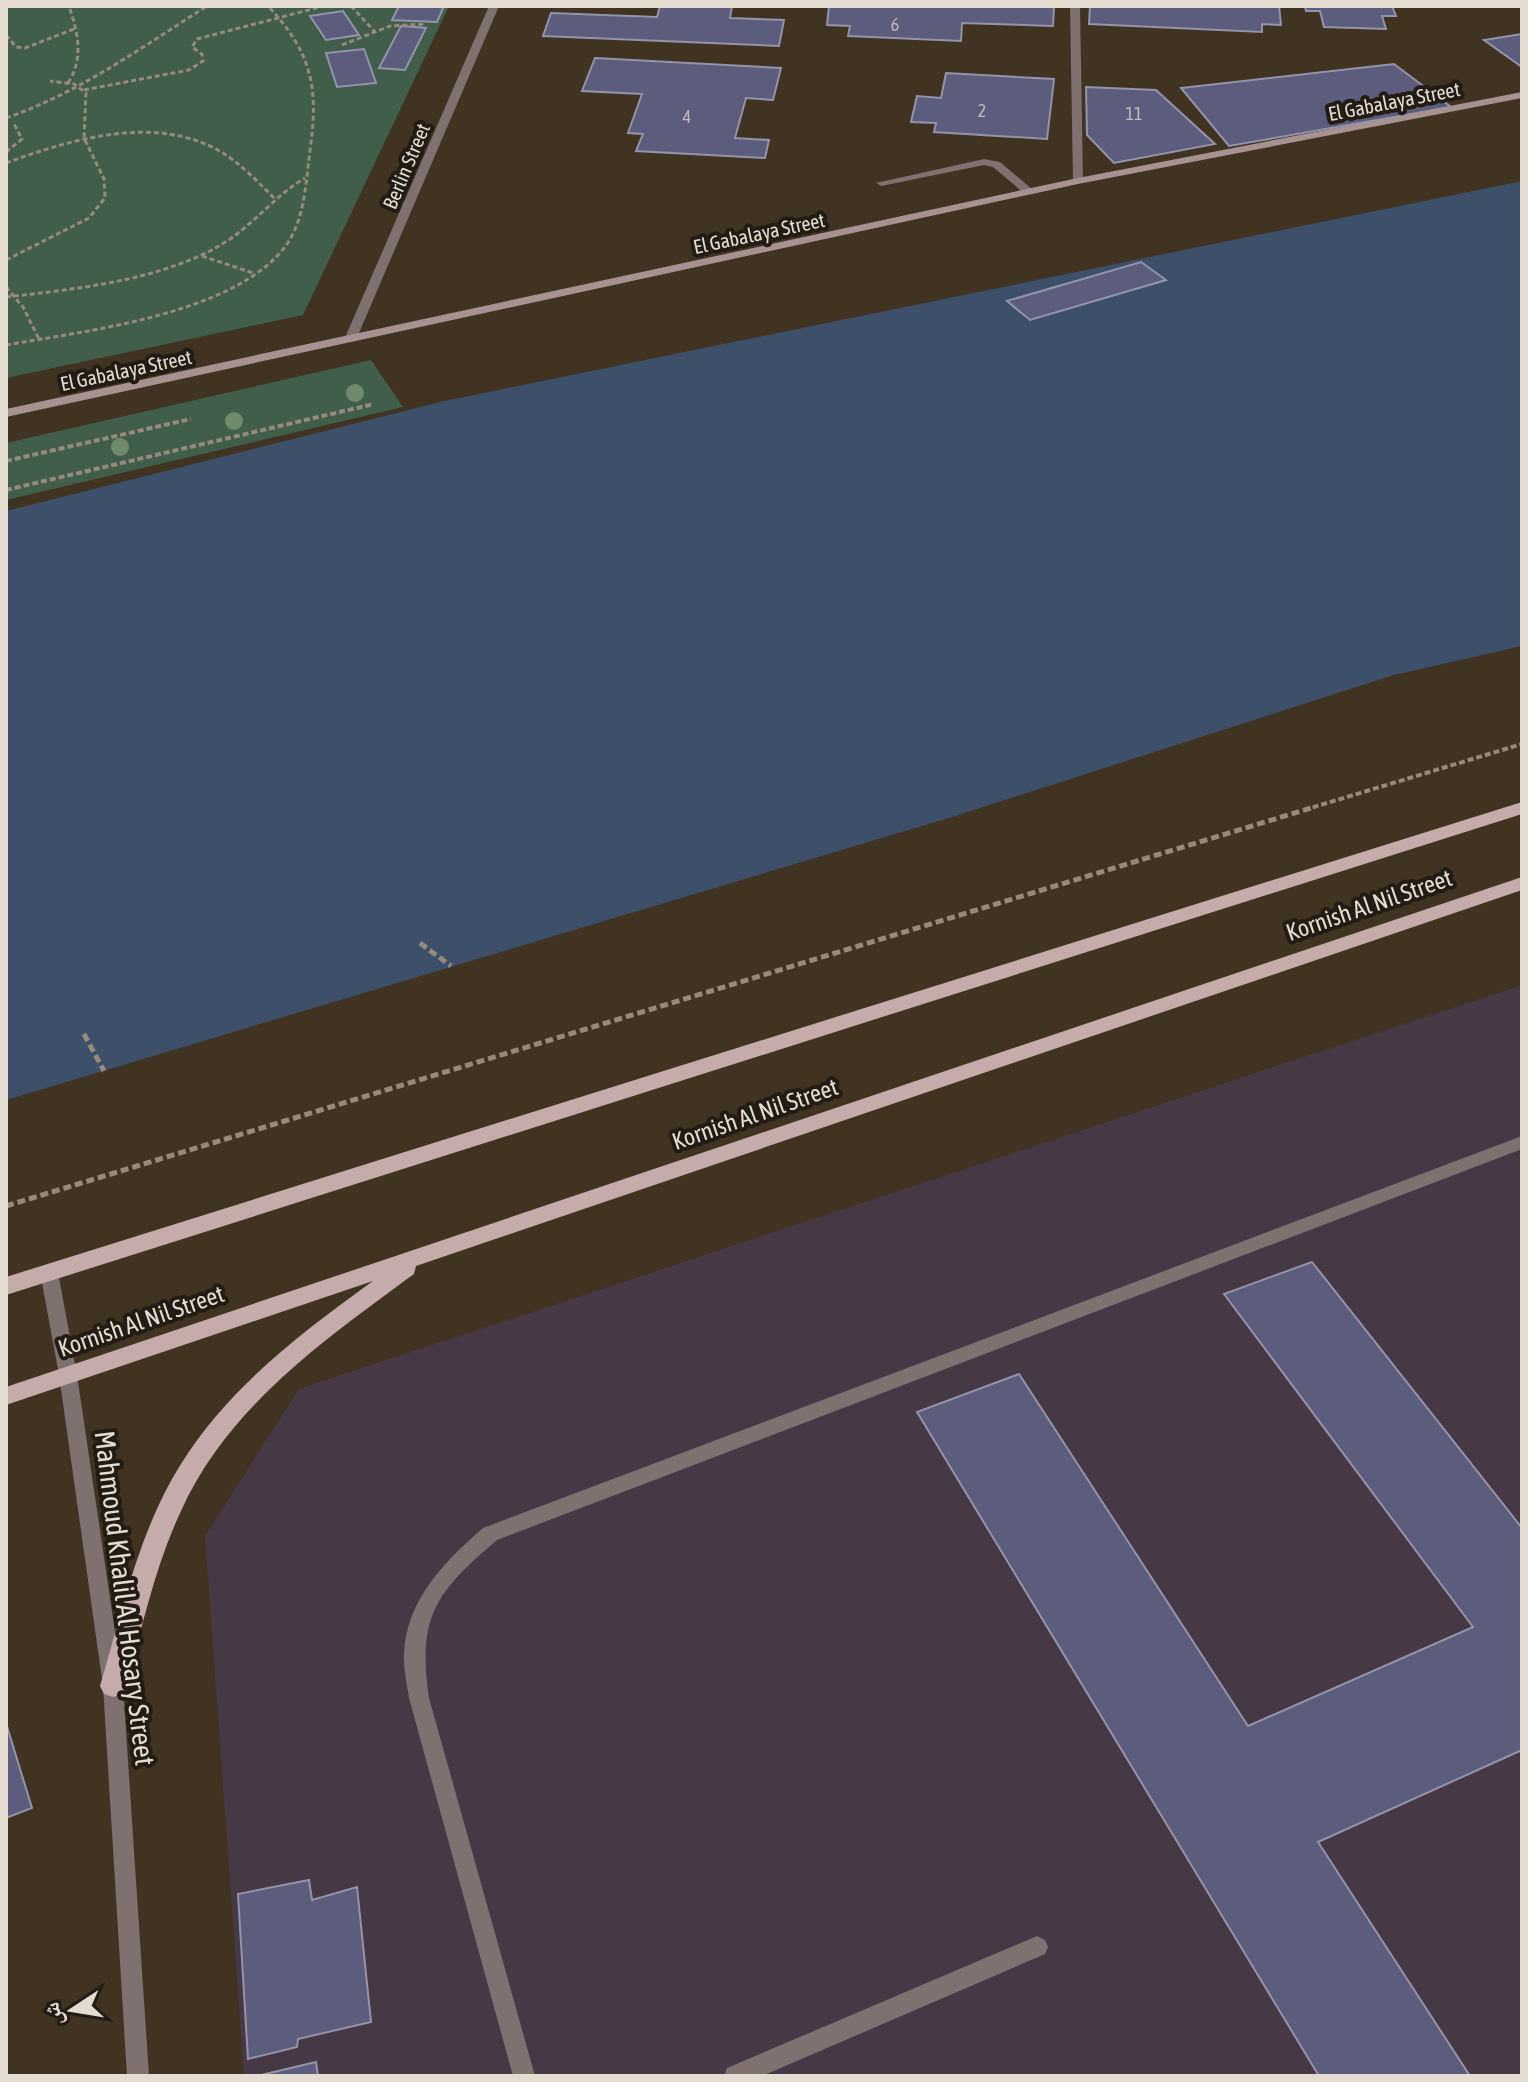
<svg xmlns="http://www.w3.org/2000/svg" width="1528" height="2082" font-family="'Asap Condensed','Noto Naskh Arabic',sans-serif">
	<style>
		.medical { fill: #473846 }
		.green { fill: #415e4b }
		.water { fill: #3e4f6a }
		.building { fill: #5c5c7c; stroke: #9393aa; stroke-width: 2 }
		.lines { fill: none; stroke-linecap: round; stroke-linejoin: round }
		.path-far2 { stroke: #968a7d; stroke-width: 3; stroke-dasharray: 5 3; stroke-linecap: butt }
		.path-far1 { stroke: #968a7d; stroke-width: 4; stroke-dasharray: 6 3; stroke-linecap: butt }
		.path { stroke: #968a7d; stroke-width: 5; stroke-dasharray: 8 4; stroke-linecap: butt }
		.lane { fill: #7e7170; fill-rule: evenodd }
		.street { fill: #7e7170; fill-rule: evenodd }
		.secondary { fill: #a69291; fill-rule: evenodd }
		.primary { fill: #c5acaa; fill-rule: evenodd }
		.tree { fill: #708a6d }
		.labels { text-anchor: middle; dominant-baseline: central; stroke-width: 8; stroke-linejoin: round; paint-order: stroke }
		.far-number-label { font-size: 18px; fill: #c2bbbc }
		.far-street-label { font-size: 20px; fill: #e4dbd1; stroke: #231c15 }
		.street-label { font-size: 24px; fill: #e4dbd1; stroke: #231c15 }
		.near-street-label { font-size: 28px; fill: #e4dbd1; stroke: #231c15 }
	</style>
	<rect width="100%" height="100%" fill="#413322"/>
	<!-- medical -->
	<polygon class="medical" points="1522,985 1522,2076 244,2076 205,1536 299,1389"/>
	<!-- green -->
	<g class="green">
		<polygon points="6,6 449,6 303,315 6,378"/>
		<polygon points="371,360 403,407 6,500 6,443"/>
	</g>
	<!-- water -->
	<polygon class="water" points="1522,181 1522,646 1394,675 952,817 6,1100 6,511 440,402"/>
	<!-- building -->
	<g class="building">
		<polygon points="399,6 444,6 437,22 392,20"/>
		<polygon points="660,6 732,6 730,18 784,20 779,46 543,36 551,13 657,17"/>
		<polygon points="829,6 1054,6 1053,26 962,23 961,41 848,36 850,26 827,25"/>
		<polygon points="1090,6 1279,6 1281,25 1262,24 1262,32 1089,24"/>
		<polygon points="1305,6 1392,6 1396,16 1382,16 1386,29 1324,27 1320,11 1306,11"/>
		<polygon points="343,11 359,35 326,40 310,16"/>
		<polygon points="401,26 426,28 405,70 379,68"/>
		<polygon points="1522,34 1522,67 1484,40"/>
		<polygon points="364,49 376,83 337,87 326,53"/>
		<polygon points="595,58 781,68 773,100 746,98 735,138 769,140 765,158 636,151 643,134 628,133 642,94 582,91"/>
		<polygon points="1394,64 1451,107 1229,146 1181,88"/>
		<polygon points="946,73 1054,79 1047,139 934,132 936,123 911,122 917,96 941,98"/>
		<polygon points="1086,87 1156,90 1215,144 1114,163 1087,135"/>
		<polygon points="1141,262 1166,280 1030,320 1007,301"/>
		<polygon points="1312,1262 1522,1528 1522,1750 1318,1842 1470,2076 1319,2076 917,1412 1019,1374 1248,1726 1473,1627 1224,1294"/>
		<polygon points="6,1723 32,1808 6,1818"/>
		<polygon points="309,1880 312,1900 357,1887 371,2022 298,2039 297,2047 248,2059 238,1894"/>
		<polygon points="316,2062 318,2076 257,2076"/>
	</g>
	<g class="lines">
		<!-- path-far2 -->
		<g class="path-far2">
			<polyline points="351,6 375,32"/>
			<polyline points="6,35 16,47 25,48 74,29"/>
			<polyline points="342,45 390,26 426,24"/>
			<path d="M 68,83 C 84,58 78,33 69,6"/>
			<polyline points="84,90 189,70 203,61 202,54 192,47 197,39 324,6"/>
			<path d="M 6,118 C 79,93 142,47 207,6"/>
			<polyline points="6,152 22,139 13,122"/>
			<path d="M 6,163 C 72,139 157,113 223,153 C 242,165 258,182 274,198"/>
			<polyline points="202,256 253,273"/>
			<polyline points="6,260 89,218 105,198 104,179 84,138 86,93 74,84 50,81"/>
			<polyline points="6,287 23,307 39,339"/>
			<path d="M 6,297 C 76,289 157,281 219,246 C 251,228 273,197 305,178"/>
			<path d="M 6,345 C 85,331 238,314 287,244 C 305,218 306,181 310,150 C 319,88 312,53 268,6"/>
		</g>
		<!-- path-far1 -->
		<g class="path-far1">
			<polyline points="6,461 191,419"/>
			<polyline points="6,490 374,404"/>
			<polyline points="1304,810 1522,744"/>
		</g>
		<!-- path -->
		<g class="path">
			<polyline points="420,943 451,966"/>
			<polyline points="84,1034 104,1071"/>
			<polyline points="6,1206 1311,808"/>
		</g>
		<!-- lane -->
		<g class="lane">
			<polygon points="984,159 1000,162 1033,190 1033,194 1025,194 993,167 984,165 881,186 876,183"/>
			<path d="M 1522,1136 L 1522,1149 L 497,1540 C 436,1592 417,1616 429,1698 L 535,2076 L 513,2076 L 409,1698 C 407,1683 403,1668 404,1654 C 406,1600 445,1561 483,1528 Z"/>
			<polygon points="1037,1936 1045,1940 1048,1947 1045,1954 762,2076 724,2076 727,2068"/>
		</g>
		<!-- street -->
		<g class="street">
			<polygon points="489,6 499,6 356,340 346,342 344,340"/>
			<polygon points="1070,6 1080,6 1083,181 1078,184 1073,181"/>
			<polygon points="49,1265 55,1267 58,1272 77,1375 123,1686 149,2076 127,2076 103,1686 59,1375 40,1272 43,1267"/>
		</g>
		<!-- secondary -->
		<polygon class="secondary" points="1522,92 1522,98 1078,184 6,417 6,409 1078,178"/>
		<!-- primary -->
		<g class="primary">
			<polygon points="1522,802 1522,814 6,1295 6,1277"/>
			<path d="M 1522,877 L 1522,890 L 416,1266 L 414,1274 C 324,1340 228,1407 181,1511 C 155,1566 142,1628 126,1686 L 122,1694 L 113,1697 L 104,1694 L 100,1686 C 122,1612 139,1530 181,1464 C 229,1387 301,1333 373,1281 L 6,1405 L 6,1387 Z"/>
		</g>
	</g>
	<!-- trees -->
	<g class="tree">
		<circle cx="355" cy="393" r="9"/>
		<circle cx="234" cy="421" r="9"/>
		<circle cx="120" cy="447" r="9"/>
	</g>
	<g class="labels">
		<!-- far-number labels -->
		<g class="far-number-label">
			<text x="895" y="24">6</text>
			<text x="982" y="110">2</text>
			<text x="1134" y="113">11</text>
			<text x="687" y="116">4</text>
		</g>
		<!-- far-street labels -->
		<g class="far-street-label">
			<text transform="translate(1394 101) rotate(-11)">El Gabalaya Street</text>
			<text transform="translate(406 166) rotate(-67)">Berlin Street</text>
			<text transform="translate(759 233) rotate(-12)">El Gabalaya Street</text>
			<text transform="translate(126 370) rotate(-12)">El Gabalaya Street</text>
		</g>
		<!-- street labels -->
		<g class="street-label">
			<text transform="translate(1369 905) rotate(-19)">Kornish Al Nil Street</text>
			<text transform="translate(755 1114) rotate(-19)">Kornish Al Nil Street</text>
			<text transform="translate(141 1321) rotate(-19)">Kornish Al Nil Street</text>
		</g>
		<!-- near-street labels -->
		<g class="near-street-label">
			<text transform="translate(125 1598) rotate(83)">Mahmoud Khalil Al Hosary Street</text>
		</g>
	</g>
	<!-- border -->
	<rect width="1528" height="2082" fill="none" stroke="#e4dbd1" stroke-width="16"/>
	<!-- north arrow -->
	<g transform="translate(72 2010) rotate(258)" stroke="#231c15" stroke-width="6" paint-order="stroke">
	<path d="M0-6L14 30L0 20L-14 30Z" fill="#e4dbd1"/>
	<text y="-12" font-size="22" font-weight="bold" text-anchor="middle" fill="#e4dbd1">ش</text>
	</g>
</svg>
